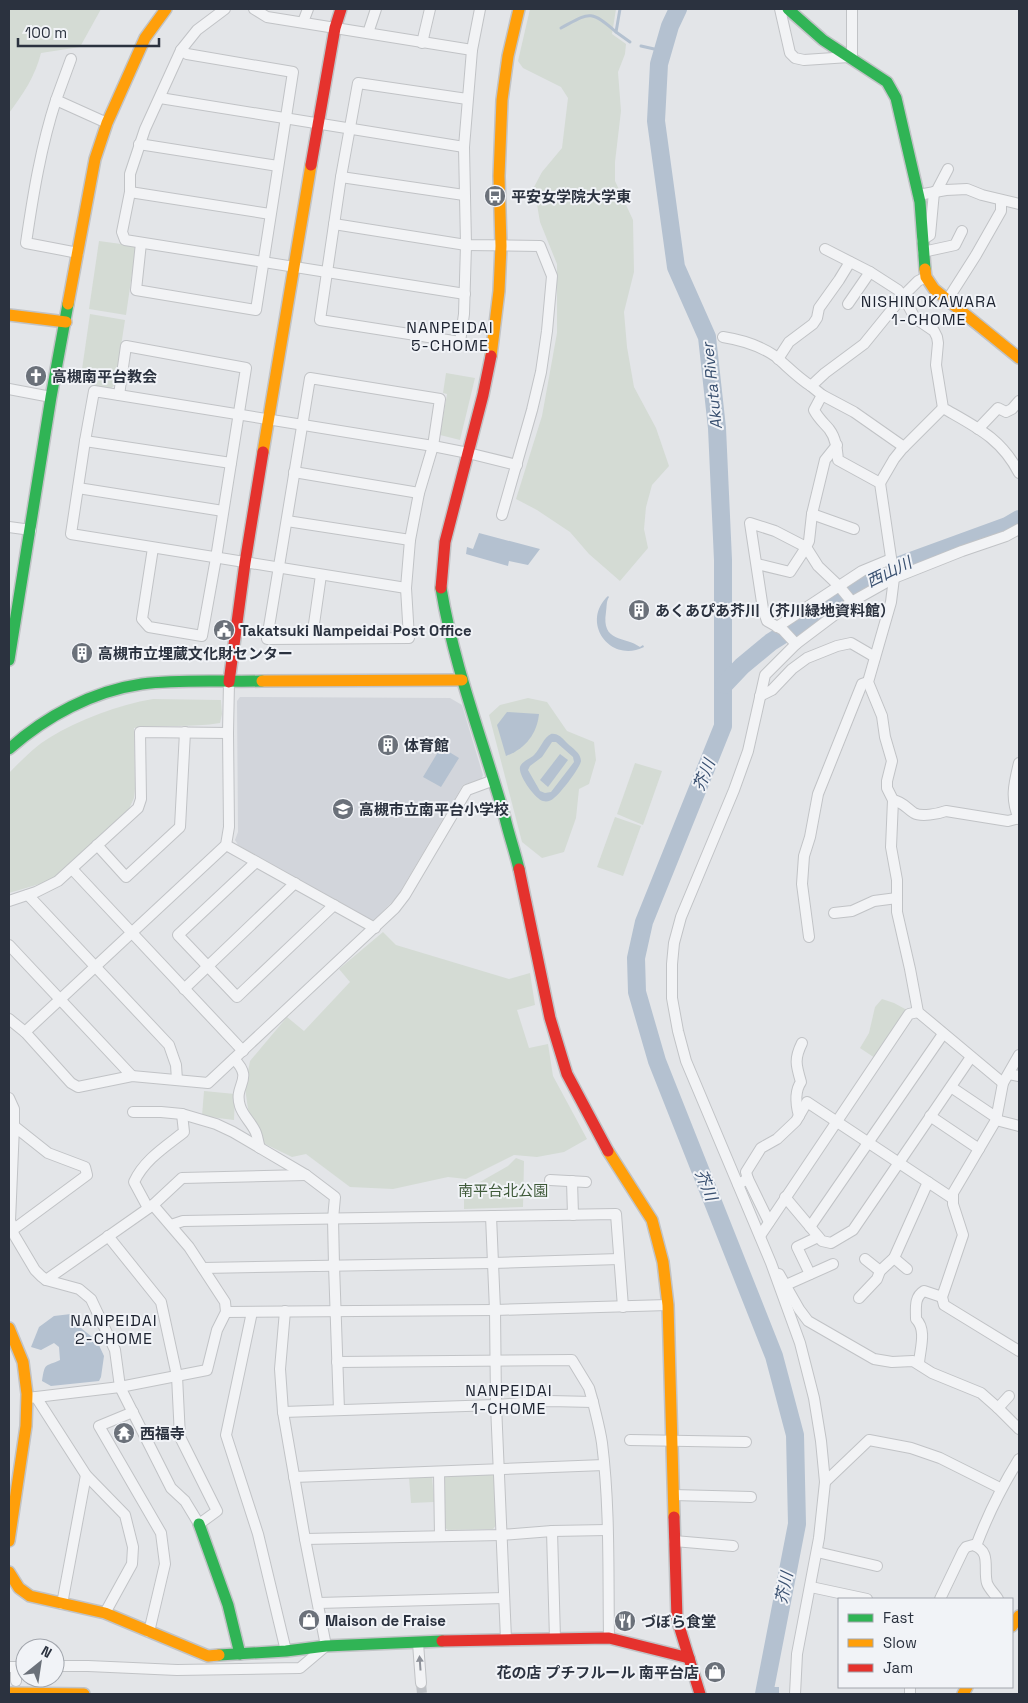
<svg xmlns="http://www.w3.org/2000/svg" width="1028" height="1703" font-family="'Space Grotesk','Noto Sans JP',sans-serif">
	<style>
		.built { fill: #d2d5db }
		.green { fill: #d4dbd4 }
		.water { fill: #b4c1d0; fill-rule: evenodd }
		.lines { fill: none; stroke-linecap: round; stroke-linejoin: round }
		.stream { stroke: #b4c1d0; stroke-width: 3 }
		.river { stroke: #b4c1d0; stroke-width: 18 }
		.street-tunnel { stroke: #bec1c6; stroke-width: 10; stroke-dasharray: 10 5; stroke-linecap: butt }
		.street-casing { stroke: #c1c3c6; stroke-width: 12 }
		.fast-casing { stroke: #c1c3c6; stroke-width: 14 }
		.slow-casing { stroke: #c1c3c6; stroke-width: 14 }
		.jam-casing { stroke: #c1c3c6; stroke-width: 14 }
		.street { stroke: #f2f3f5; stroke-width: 10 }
		.fast { stroke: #30b455; stroke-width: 11 }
		.slow { stroke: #ff9f0a; stroke-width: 11 }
		.jam { stroke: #e5322d; stroke-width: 11 }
		.oneway { fill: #8e929a }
		.labels { text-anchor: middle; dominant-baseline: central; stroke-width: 4; stroke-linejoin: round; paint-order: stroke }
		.poi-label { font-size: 15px; font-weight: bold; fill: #2b323f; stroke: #f1f3f7; text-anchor: start }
		.park-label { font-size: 15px; fill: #3f5a3a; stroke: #f1f3f7 }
		.neighbourhood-label { font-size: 16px; letter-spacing: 1px; fill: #1d2330; stroke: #f1f3f7 }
		.water-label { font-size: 16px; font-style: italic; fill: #395070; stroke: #f1f3f7 }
	</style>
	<rect width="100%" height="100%" fill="#e3e5e8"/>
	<!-- built -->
	<polygon class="built" points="240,697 450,698 462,705 483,775 481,780 463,785 397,897 372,922 238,845 235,840 238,832 237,701"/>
	<!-- green -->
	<g class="green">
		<path d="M 9,9 L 101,9 L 80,47 L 41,53 C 35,77 23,94 9,113 Z"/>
		<polygon points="530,9 616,9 612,34 626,44 625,54 618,72 621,111 615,162 615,181 633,220 634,272 624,312 627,347 634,387 656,428 669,466 652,485 646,507 644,529 648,548 620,581 589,554 570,532 537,510 516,499 542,416 557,333 557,264 540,222 534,187 542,172 562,148 568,98 561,87 523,68 518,61"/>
		<polygon points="99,241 136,246 126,315 89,309"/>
		<polygon points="90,314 125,320 115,385 110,389 80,383"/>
		<polygon points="446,373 475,378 460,440 440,435 447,394 443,393"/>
		<polygon points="528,698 547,702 567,731 594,742 596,760 589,784 579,789 576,818 564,852 542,858 522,842 489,715 500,705"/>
		<path d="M 153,699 L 221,700 L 222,714 L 220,723 C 192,728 162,724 134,728 L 135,789 L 134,798 L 128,811 L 54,877 L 43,883 L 9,893 L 9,773 C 21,761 34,747 49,738 C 80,719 118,705 153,699 Z"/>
		<polygon points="635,763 662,771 643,825 617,814"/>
		<polygon points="615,817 641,826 623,876 597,867"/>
		<polygon points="383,932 396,945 509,979 530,973 535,1005 517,1010 529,1048 548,1044 553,1076 587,1139 564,1152 537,1157 514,1155 466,1179 448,1177 393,1189 350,1187 306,1154 292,1157 265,1144 248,1109 245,1088 250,1061 287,1017 304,1031 350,982 339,969"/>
		<polygon points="882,999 894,1003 907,1010 875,1058 860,1048 869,1033 875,1007"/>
		<polygon points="204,1091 235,1094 234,1120 202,1116"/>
		<polygon points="516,1158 524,1161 523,1207 464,1209 464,1191 508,1166"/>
		<polygon points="496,1474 497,1524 493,1529 448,1530 444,1527 442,1479 446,1476"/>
		<polygon points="432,1475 434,1502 411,1503 409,1477"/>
	</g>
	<!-- water -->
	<g class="water">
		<polygon points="479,533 540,549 528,565 509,561 508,566 466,554 467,547 473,549"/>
		<path d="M 608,596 L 609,597 C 606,602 607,606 606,612 C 601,643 625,636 640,647 L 643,645 L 644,647 C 610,664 580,622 608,596 Z"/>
		<path d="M 507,712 L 539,714 C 537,734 525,749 506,756 L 497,725 Z"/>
		<path d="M 551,734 C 558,733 562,738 567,743 C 572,748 581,753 581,761 C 580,768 560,794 554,798 C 551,801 547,802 543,801 C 535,799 518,775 520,767 C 522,761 530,759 534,755 C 541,748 543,738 551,734 ZM 552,742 L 556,742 L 573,757 L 574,762 L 551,792 L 545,793 L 540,791 L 528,770 L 530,766 L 542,757 Z"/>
		<polygon points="441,747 459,758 441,787 423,777"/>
		<polygon points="560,754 568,760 548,787 540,780"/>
		<path d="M 71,1314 L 81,1328 L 97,1341 L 104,1356 L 101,1377 L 99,1381 L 51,1386 L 42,1381 C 45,1362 45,1367 60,1360 L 59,1347 L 54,1343 L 41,1350 L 31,1347 L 39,1327 L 54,1316 Z"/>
		<polygon points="757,1687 779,1687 779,1694 756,1694"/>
	</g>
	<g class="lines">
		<!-- stream -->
		<g class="stream">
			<polyline points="620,9 616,32 630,42"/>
			<path d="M 561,28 C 589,13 590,9 616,32"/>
			<polyline points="641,46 663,51"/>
		</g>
		<!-- river -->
		<g class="river">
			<polyline points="678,9 670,26 659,64 656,121 676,267 707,337 717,428 723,560 723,726 644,922 636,958 637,992 657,1061 774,1356 795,1435 797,1524 764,1694"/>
			<polyline points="724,685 742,666 771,642 867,582 900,565 1007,526 1019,519"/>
		</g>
		<!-- street-tunnel -->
		<polyline class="street-tunnel" points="421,1683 422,1694"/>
		<!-- street casing -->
		<g class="street-casing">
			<g id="street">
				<polyline points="225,9 197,30 181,50 145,129 130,174 130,192 122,232 125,240 465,294"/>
				<polyline points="254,9 267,17 472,50"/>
				<polyline points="780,9 790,53 795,58 804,60 849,57"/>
				<polyline points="852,9 852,59"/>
				<polyline points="303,22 308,9"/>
				<polyline points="368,33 376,9"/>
				<polyline points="422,43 430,9"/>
				<polyline points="71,59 56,100 107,123"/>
				<polyline points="160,98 464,147"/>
				<polyline points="467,99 358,83 341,177 320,320 460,342 464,314 466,245 464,147 472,50 480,9"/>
				<path d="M 56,100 C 41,146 33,195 26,243 L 78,253"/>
				<polyline points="139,144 278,166"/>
				<polyline points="341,177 464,195"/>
				<polyline points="130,192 270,214"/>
				<polyline points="936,192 948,169"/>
				<polyline points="918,195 946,190 967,189 982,195 1019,204"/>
				<polyline points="334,224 466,245 540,246 552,276 547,331 541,372 532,410 502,515"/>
				<polyline points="922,240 930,235 934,192"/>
				<polyline points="141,243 136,290 256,310 293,72 187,54 181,50"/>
				<path d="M 825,249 L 870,272 L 898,290 L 903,296 L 915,318 L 934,331 L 937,337 L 938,343 L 936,365 L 943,408 C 976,427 1001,438 1019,473"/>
				<polyline points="923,252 955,245 962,231"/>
				<path d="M 926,277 L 918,281 L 903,296 L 864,344 L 825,373 L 811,386 L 822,395 L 814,410 C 818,418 824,423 829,429 C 836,438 837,449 838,460 L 880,483 L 894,578 L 891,602 L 868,682 L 882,716 L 885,737 L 892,761 L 887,781 L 887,788 L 893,800 L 891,847 L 897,880 L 897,912 L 910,969 L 918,1012 L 1003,1083"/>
				<polyline points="948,299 976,255 1001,211 1001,200"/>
				<polyline points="848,304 870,272"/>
				<path d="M 723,337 C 742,340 759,345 775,356 C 787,366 797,377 811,386"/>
				<polyline points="778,359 789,342 813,324 817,318 819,308 839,280 850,262"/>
				<polygon points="310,378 440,399 433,446 419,493 410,540 406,588 409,638 267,639"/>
				<polyline points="9,389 51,397"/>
				<polyline points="119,395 126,346 246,368 216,558 202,636 149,627 142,619 153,548"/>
				<polyline points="822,395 854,412 904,447"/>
				<polyline points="978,429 998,408 1006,412 1012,409 1019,401"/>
				<polyline points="85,441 231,463"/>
				<polyline points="294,472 419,493"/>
				<polyline points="880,483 894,459 902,449 943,408"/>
				<polyline points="78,488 223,511"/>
				<polyline points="812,514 854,529"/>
				<polyline points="287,521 410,540"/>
				<polyline points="9,527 31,530"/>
				<polyline points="757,564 790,572 805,549 809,541 812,514 825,460 837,445"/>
				<polyline points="406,588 71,534 85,441 94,391 433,446 468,453 517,465"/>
				<polyline points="777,627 862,571 891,559"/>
				<polyline points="312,638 321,575"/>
				<polyline points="796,644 783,630 767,621 763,609 750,523 775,531 806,547 818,566 839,586 852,602"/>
				<polyline points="760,696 772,690 792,669 807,658 837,646 851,643 875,657"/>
				<path d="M 1019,763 C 1014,784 1010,798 1019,819"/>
				<path d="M 893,800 C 903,802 906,808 914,813 C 921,817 938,814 946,811 L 1008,821 L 1019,818"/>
				<polyline points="97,845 126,877 180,827 185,732"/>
				<polyline points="226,845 375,928"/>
				<polyline points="256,862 178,935 237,997 334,905"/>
				<polyline points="72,869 243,1051"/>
				<polyline points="28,895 169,1045 176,1065 177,1080"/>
				<polyline points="9,901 36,892 58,881 138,808 141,799 140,732 228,733"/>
				<polyline points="834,913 852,911 874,901 897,898"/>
				<polyline points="809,937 802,884 804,856 810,837 818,794 862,684 868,682"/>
				<polyline points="9,945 132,1076"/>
				<polyline points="184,989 295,883"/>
				<polyline points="9,1019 25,1032 71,1083 78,1087 132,1076 208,1083 395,908 405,895 467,790 494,780"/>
				<polyline points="25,1032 226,845 229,827 228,733 229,682"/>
				<polyline points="1019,1055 1003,1083 996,1120 953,1193 953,1204 963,1235 942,1297 944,1305 1019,1351"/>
				<path d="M 234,1059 C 255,1080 233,1084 240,1106 C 243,1116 252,1123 256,1133 C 258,1138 258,1143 260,1148"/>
				<polyline points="1009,1074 1019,1076"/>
				<polyline points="951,1087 997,1118"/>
				<polyline points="9,1098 14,1109 14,1126"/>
				<polyline points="133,1112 161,1112 182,1114 216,1124 233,1132 306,1175 335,1197 333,1219 334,1265 339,1410"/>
				<path d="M 799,1116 C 796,1105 794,1092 801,1082 C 796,1065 794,1059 802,1043"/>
				<polyline points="930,1116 979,1149"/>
				<polyline points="996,1120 1019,1126"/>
				<polyline points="748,1179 769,1222"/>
				<polyline points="550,1180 586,1182"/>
				<polyline points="572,1181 573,1215"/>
				<polyline points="738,1184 748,1179 746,1172 761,1148 777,1139 796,1121 807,1102 952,1198"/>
				<polyline points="785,1197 822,1241 831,1243 853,1230 971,1057"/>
				<polyline points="153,1205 182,1178 306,1175"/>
				<path d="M 148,1208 L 134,1182 C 144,1160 165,1147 184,1132 L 182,1114"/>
				<polyline points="491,1216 495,1310 496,1405 506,1639"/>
				<polyline points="171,1225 183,1221 616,1214 623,1307"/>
				<polyline points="810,1227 943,1034"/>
				<polyline points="9,1232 13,1233 35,1270 41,1276 46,1280 79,1289 91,1299 115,1350 120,1387 171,1488 185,1501 199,1524 217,1511 180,1437 177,1376 161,1302 108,1236"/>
				<polyline points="13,1233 14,1229 87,1175 85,1167 48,1153 14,1126 10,1221 14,1229"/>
				<polyline points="760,1236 909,1014 918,1012"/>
				<polyline points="894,1258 907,1269"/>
				<polyline points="865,1259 880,1271"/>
				<polyline points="203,1268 492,1263 619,1259"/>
				<polyline points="779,1274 799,1309 808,1321 874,1359 892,1362 913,1361 932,1373 981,1393 998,1408 1019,1429"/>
				<polyline points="810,1274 797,1247 818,1237"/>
				<polyline points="786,1285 833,1264"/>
				<polyline points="859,1298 877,1279 880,1271 894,1258 928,1182"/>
				<polyline points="226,1312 495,1310 668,1305"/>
				<polyline points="252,1312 226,1435 258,1534 286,1651"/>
				<polyline points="337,1362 572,1360 589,1388 593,1402"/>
				<path d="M 919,1363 C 920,1349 927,1330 916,1319 C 916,1308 914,1297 924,1291 L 942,1297"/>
				<polyline points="36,1397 86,1475 125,1515 133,1547 132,1564 105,1613"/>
				<polyline points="28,1398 120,1387 207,1370 217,1330 226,1312 225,1302 189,1247 153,1205 46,1280"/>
				<polyline points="998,1408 1009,1396"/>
				<polyline points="133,1412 99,1426 161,1533 165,1564 149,1632"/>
				<path d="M 283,1412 L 496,1405 L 550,1401 L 593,1402 C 596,1415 600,1429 602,1443 C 610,1507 608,1573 609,1638"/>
				<polyline points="630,1440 746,1442"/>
				<polyline points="439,1472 440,1536"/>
				<polyline points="294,1477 604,1465"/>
				<polyline points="825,1482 869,1440 911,1448 940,1458 1000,1488"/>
				<polyline points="673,1495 751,1497"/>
				<polyline points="552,1531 555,1639"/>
				<polyline points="305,1539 501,1535 552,1531 607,1530"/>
				<polyline points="674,1541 733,1546"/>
				<path d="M 976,1546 C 988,1514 1001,1488 1019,1459"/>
				<polyline points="817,1552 877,1566"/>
				<polyline points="811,1587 867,1599"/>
				<path d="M 940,1599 L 963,1551 L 966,1547 L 973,1545 C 992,1551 983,1569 987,1583 C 989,1589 995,1594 998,1599"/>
				<polyline points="318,1603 504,1598"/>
				<polyline points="62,1604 86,1475"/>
				<polyline points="418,1643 421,1683"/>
				<polyline points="55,1666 88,1666 177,1670 300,1668 326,1646 305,1539 283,1412 280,1369 285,1311"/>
				<polyline points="9,1667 25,1667"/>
				<polyline points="16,1681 16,1667"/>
				<polyline points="910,1687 910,1694"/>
				<polyline points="795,1694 797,1654 819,1538 825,1482 821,1441 814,1398 800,1343 771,1263 686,1061 678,1031 672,998 672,964 674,943 681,917 734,790 748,751 765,675 796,644 853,601 894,578 962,551 1006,536 1019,529"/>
			</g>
		</g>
		<!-- fast casing -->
		<g class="fast-casing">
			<g id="fast">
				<polyline points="788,9 823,40 887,82 896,98 920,202 925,269"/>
				<path d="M 441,588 C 454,667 483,741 505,818 C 509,835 515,852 519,869"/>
				<polyline points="9,660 51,397 68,304"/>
				<path d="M 9,749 C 46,716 93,691 142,684 C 181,679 222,682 262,681"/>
				<polyline points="199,1524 228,1605 240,1654"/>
				<polyline points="219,1655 286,1651 326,1646 442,1641"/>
			</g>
		</g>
		<!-- slow casing -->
		<g class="slow-casing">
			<g id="slow">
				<polyline points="925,269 926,277 934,289 1019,358"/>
				<polyline points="68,304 95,159 107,123 145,38 166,9"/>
				<polyline points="9,315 66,322"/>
				<polyline points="491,356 499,291 501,246 499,176 502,100 508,56 519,9"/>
				<polyline points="263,452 311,165"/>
				<polyline points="262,681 462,680"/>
				<polyline points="608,1151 652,1220 663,1262 668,1305 674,1517"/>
				<polyline points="9,1328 23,1362 27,1394 26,1426 9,1541"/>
				<polyline points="9,1572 19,1588 30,1596 105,1613 208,1656 219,1655"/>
				<polyline points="1012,1626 1019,1616"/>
				<polyline points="9,1693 84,1694"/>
				<polyline points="963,1694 967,1687"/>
			</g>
		</g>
		<!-- jam casing -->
		<g class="jam-casing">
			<g id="jam">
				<polyline points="311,165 335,28 341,9"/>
				<polyline points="441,588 445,542 483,395 491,356"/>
				<polyline points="229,682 245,563 263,452"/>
				<polyline points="519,869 550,1018 567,1074 608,1151"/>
				<polyline points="674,1517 677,1619 700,1694"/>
				<polyline points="442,1641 609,1638 689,1658"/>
			</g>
		</g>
		<!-- street -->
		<use href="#street" class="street"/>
		<!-- fast -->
		<use href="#fast" class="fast"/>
		<!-- slow -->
		<use href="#slow" class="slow"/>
		<!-- jam -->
		<use href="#jam" class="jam"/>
	</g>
	<!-- one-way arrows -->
	<defs><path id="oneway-solid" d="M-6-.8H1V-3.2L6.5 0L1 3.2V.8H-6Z" transform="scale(1.25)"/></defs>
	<use class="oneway" href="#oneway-solid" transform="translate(420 1663) rotate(-94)"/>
	<!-- icons -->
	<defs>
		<g id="bus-disc" transform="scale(1.125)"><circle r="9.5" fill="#6b717a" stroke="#f1f3f7"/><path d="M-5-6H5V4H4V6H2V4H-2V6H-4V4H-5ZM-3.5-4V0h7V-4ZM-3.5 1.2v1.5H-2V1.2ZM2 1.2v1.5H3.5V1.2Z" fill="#fff"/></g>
		<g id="church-disc" transform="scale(1.125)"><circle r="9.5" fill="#6b717a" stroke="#f1f3f7"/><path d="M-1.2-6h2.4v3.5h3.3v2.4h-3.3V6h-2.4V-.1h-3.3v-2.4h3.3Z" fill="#fff"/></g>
		<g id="building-disc" transform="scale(1.125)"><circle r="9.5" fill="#6b717a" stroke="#f1f3f7"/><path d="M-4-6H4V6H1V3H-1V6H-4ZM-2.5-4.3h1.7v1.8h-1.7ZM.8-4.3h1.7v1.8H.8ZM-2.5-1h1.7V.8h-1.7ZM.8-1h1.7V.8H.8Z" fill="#fff"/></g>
		<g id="civic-disc" transform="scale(1.125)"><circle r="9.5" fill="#6b717a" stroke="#f1f3f7"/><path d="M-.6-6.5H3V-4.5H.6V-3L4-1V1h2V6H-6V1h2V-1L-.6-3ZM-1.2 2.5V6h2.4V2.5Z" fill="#fff"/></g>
		<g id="school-disc" transform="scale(1.125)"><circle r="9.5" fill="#6b717a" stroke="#f1f3f7"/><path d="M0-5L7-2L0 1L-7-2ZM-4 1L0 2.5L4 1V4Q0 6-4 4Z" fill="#fff"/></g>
		<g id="temple-disc" transform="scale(1.125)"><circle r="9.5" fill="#6b717a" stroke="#f1f3f7"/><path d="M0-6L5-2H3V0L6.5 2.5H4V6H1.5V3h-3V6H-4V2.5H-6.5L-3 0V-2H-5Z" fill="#fff"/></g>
		<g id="shop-disc" transform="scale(1.125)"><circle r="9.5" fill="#6b717a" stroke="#f1f3f7"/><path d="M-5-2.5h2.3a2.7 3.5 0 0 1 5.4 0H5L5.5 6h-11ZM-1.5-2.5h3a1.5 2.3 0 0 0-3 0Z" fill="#fff"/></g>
		<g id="restaurant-disc" transform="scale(1.125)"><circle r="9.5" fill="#6b717a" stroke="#f1f3f7"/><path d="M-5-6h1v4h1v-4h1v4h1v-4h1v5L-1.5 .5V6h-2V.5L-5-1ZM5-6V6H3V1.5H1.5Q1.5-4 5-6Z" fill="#fff"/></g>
	</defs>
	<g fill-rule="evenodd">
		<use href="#bus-disc" x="495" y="196"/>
		<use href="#church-disc" x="36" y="376"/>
		<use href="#building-disc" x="639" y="610"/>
		<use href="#civic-disc" x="224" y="630"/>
		<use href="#building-disc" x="82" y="653"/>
		<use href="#building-disc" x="388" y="745"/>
		<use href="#school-disc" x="343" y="809"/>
		<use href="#temple-disc" x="124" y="1433"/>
		<use href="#shop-disc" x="309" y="1620"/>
		<use href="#restaurant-disc" x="625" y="1621"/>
		<use href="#shop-disc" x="715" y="1672"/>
	</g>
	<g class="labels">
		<!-- poi labels -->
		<g class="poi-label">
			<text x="511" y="196">平安女学院大学東</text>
			<text x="52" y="376">高槻南平台教会</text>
			<text x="655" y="610">あくあぴあ芥川（芥川緑地資料館）</text>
			<text x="240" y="630">Takatsuki Nampeidai Post Office</text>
			<text x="98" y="653">高槻市立埋蔵文化財センター</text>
			<text x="404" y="745">体育館</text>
			<text x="359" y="809">高槻市立南平台小学校</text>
			<text x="140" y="1433">西福寺</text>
			<text x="325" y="1620">Maison de Fraise</text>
			<text x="641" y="1621">づぼら食堂</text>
			<text x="699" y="1672" text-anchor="end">花の店 プチフルール 南平台店</text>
		</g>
		<!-- park labels -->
		<g class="park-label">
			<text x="503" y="1190">南平台北公園</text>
		</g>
		<!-- neighbourhood labels -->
		<g class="neighbourhood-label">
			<text x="929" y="301">NISHINOKAWARA<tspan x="929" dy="18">1-CHOME</tspan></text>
			<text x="450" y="327">NANPEIDAI<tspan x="450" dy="18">5-CHOME</tspan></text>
			<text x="114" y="1320">NANPEIDAI<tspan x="114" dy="18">2-CHOME</tspan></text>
			<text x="509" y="1390">NANPEIDAI<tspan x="509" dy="18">1-CHOME</tspan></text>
		</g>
		<!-- water labels -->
		<g class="water-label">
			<text transform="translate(712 386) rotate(-96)">Akuta River</text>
			<text transform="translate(889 572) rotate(-26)">西山川</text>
			<text transform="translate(704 775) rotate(-68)">芥川</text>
			<text transform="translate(706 1185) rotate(68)">芥川</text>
			<text transform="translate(784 1588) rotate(-79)">芥川</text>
		</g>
	</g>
	<!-- border -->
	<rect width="1028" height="1703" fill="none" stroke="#2b323f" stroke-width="20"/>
	<!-- legend -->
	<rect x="838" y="1598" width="175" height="90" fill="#f1f3f7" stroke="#a2a6ad"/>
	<rect x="848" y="1614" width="25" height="8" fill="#30b455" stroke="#a2a6ad"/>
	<text x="883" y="1623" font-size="15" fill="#2b323f">Fast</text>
	<rect x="848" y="1639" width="25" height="8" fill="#ff9f0a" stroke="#a2a6ad"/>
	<text x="883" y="1648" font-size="15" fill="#2b323f">Slow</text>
	<rect x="848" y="1664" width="25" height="8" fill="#e5322d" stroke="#a2a6ad"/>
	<text x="883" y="1673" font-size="15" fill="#2b323f">Jam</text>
	<!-- north arrow -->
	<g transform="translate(40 1663) rotate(30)"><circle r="24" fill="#f1f3f7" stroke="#a2a6ad"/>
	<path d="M0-4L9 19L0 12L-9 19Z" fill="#6b717a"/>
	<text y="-8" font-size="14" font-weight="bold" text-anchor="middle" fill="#2b323f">N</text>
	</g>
	<!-- scale -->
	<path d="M18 38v8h141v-8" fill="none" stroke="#2b323f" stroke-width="2.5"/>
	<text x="25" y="38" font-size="15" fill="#2b323f" stroke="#f1f3f7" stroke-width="4" paint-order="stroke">100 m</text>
</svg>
